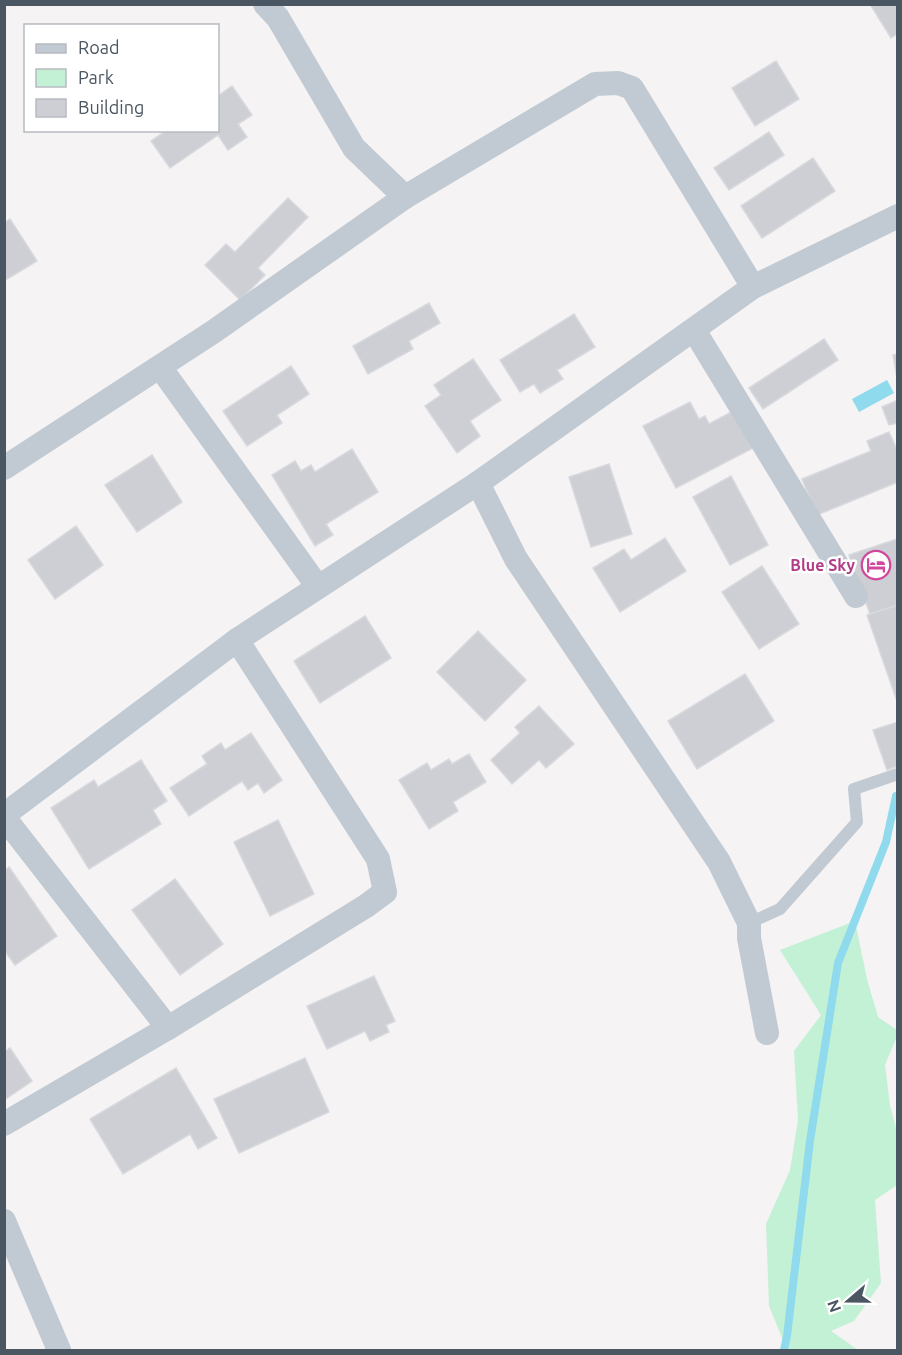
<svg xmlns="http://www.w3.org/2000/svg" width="902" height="1355" font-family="Ubuntu,sans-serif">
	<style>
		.green { fill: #c3f1d5 }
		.water { fill: #90daee }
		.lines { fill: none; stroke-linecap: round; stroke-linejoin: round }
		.stream { stroke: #90daee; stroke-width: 8 }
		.building { fill: #cdcfd5; stroke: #d7d9de; stroke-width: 1.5 }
		.service { stroke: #c1cad2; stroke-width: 12 }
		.minor { stroke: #c1cad2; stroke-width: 24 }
		.labels { text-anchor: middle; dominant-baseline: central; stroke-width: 5; stroke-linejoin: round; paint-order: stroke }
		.hotel-label { font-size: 16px; font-weight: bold; fill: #b23c85; stroke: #fff; text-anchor: end }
	</style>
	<rect width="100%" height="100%" fill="#f5f3f3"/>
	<!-- green -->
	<polygon class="green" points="855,921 867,979 878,1017 897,1030 897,1036 885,1065 890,1105 897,1132 897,1185 875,1200 881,1283 854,1321 831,1331 858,1350 787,1350 769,1306 766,1224 790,1170 798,1120 794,1051 821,1015 780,950"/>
	<!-- water -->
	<polygon class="water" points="887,380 894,393 859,412 852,399"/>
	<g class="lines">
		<!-- stream -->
		<polyline class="stream" points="784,1350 787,1336 810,1141 838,963 886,842 896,796"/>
	</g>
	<!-- building -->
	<g class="building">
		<polygon points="870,4 898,4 898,33 891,38"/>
		<polygon points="776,61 799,99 755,126 732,88"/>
		<polygon points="232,86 252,115 238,124 247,137 228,150 218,135 170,168 151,141 167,130 218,130 218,96"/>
		<polygon points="769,132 784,155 729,190 714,168"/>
		<polygon points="813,158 835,191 762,238 741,206"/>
		<polygon points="288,198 308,217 258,268 265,275 240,300 205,265 226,244 235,252"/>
		<polygon points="10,219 37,261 4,281 4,223"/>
		<polygon points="429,303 440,323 409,341 413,349 368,374 353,346"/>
		<polygon points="574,314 595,347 557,370 563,379 540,393 534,384 520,392 500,360"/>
		<polygon points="824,339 838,360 763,409 749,388"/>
		<polygon points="898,354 898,377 897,378 893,355"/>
		<polygon points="473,359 501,400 470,421 480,436 457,453 425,406 441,395 434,385"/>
		<polygon points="291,366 309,394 277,415 282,423 247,446 223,411"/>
		<polygon points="898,400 898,423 889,425 882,407"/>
		<polygon points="690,402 699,419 705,416 709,424 737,409 757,446 676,488 643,426"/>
		<polygon points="889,432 898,452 898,482 817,515 802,479 871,451 867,441"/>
		<polygon points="352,449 378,492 326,524 333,535 315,546 272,475 295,461 301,471 311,465 315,472"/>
		<polygon points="152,455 182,502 137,532 105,485"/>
		<polygon points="609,464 632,534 591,547 569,477"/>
		<polygon points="731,476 768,545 730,565 693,497"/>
		<polygon points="76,526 103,565 55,599 28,560"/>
		<polygon points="665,538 686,571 620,612 593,568 624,549 631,560"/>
		<polygon points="897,539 898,605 870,614 849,555"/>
		<polygon points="762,566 799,624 759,649 722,592"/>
		<polygon points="898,605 898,701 897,701 867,615"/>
		<polygon points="365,616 391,658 320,703 294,661"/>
		<polygon points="478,631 526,680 485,721 437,672"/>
		<polygon points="745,674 774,721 697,769 668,721"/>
		<polygon points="539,706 574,744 546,768 539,760 512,784 491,760 520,733 515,727"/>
		<polygon points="898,722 898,766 887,770 873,730"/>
		<polygon points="251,733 282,780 264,793 258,783 248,790 242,781 189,816 170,788 207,764 202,756 221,743 225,750"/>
		<polygon points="469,754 486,782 453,802 458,811 429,829 399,780 427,763 431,770 449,759 452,764"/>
		<polygon points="141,760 167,801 153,810 161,824 89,869 51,808 94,780 98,787"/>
		<polygon points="278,820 314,894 270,916 234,842"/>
		<polygon points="9,867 57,936 15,965 4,950 4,871"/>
		<polygon points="175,879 223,944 180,975 132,910"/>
		<polygon points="374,976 395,1021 386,1025 389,1032 370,1041 365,1031 327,1049 307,1006"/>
		<polygon points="10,1048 32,1081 4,1100 4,1052"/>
		<polygon points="305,1058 329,1112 239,1153 214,1099"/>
		<polygon points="176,1068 217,1138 198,1149 190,1134 123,1174 90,1119"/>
	</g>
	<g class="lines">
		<!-- service -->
		<polyline class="service" points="749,923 780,909 857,822 854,789 898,774"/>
		<!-- minor -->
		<g class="minor">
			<polyline points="265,4 278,18 354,148 405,197"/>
			<polyline points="694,330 856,596"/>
			<polyline points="160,367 318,587"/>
			<polyline points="4,468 213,332 405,197 595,84 618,83 632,88 753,287"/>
			<polyline points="478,483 516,559 719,862 749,923 749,938 767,1033"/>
			<polyline points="4,815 237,640 478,483 753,287 898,216"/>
			<polyline points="4,817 168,1028"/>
			<polyline points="4,1124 168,1028 366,906 385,892 378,859 237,640"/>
			<polyline points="4,1221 59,1350"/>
		</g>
	</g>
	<!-- icons -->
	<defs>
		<g id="hotel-ring" transform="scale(1.5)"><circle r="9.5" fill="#fff" stroke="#d1479c" stroke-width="1.5"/><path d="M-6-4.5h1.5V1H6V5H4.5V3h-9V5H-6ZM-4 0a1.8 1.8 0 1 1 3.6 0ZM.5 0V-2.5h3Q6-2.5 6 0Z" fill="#d1479c"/></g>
	</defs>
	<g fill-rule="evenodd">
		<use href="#hotel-ring" x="876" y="565"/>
	</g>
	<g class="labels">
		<!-- hotel labels -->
		<g class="hotel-label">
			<text x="855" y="565">Blue Sky</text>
		</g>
	</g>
	<!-- border -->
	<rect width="902" height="1355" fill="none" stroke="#4a5661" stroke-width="12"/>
	<!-- legend -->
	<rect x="24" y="24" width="195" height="108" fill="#ffffff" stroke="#b7bbc0" stroke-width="1.5"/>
	<rect x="36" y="44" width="30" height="9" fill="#c1cad2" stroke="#b7bbc0" stroke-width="1.5"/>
	<text x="78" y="54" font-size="18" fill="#4a5661">Road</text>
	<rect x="36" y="69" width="30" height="18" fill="#c3f1d5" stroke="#b7bbc0" stroke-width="1.5"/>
	<text x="78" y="84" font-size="18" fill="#4a5661">Park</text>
	<rect x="36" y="99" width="30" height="18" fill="#cdcfd5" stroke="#b7bbc0" stroke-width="1.5"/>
	<text x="78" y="114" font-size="18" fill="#4a5661">Building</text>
	<!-- north arrow -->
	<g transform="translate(848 1301) rotate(250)" stroke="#ffffff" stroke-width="4.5" paint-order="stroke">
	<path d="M0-4.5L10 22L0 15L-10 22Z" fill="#4a5661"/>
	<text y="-9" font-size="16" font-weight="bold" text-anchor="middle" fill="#4a5661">N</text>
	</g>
</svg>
